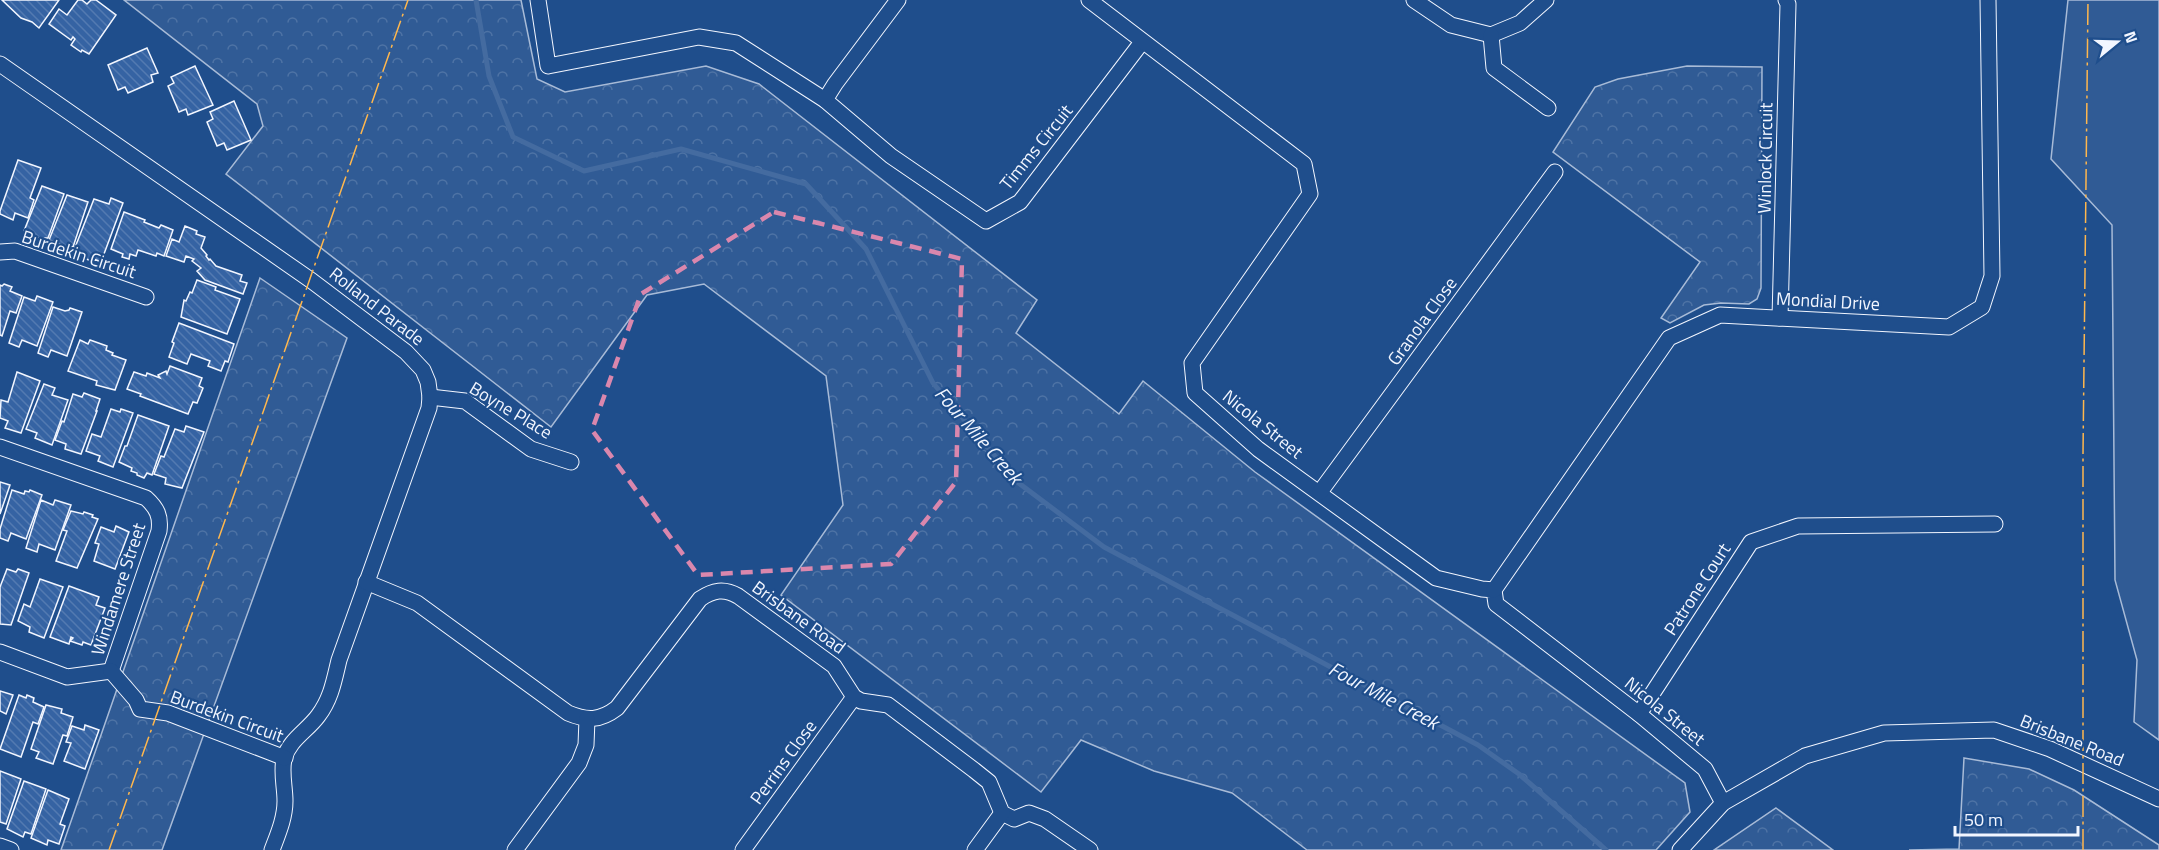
<svg xmlns="http://www.w3.org/2000/svg" width="2159" height="850" font-family="'Titillium Web',sans-serif">
	<style>
		.built { fill: #305b95; stroke: #a8bbd7; stroke-width: 1.5 }
		.park { fill: url(#park-crowns); stroke: #a8bbd7; stroke-width: 1.5 }
		.lines { fill: none; stroke-linecap: round; stroke-linejoin: round }
		.stream { stroke: #446ba0; stroke-width: 5 }
		.building { fill: url(#building-back-hatch); stroke: #f2f6ff; stroke-width: 1.5 }
		.street-casing { stroke: #f2f6ff; stroke-width: 17 }
		.street { stroke: #1f4e8c; stroke-width: 15 }
		.power { stroke: #ffb74d; stroke-width: 1.5; stroke-dasharray: 21 4.5 3 4.5; stroke-linecap: butt }
		.marked { fill: none; stroke: #da87ad; stroke-width: 4.5; stroke-dasharray: 12 8; stroke-linejoin: round }
		.labels { text-anchor: middle; dominant-baseline: central; stroke-width: 4.5; stroke-linejoin: round; paint-order: stroke }
		.street-label { font-size: 18px; fill: #f2f6ff; stroke: #1f4e8c }
		.water-label { font-size: 20px; font-style: italic; fill: #f2f6ff; stroke: #1f4e8c }
	</style>
	<defs>
		<pattern id="park-crowns" width="20" height="18" patternUnits="userSpaceOnUse" patternTransform="scale(1.5)"><rect width="20" height="18" fill="#305b95"/><path d="M2 6a3 3 0 1 1 6 0M12 15a3 3 0 1 1 6 0" fill="none" stroke="#4e73a5"/></pattern>
		<pattern id="building-back-hatch" width="6" height="6" patternUnits="userSpaceOnUse" patternTransform="scale(1.5)"><rect width="6" height="6" fill="#3563a3"/><path d="M-1 5l2 2M0 0l6 6M5-1l2 2" fill="none" stroke="#537ab1"/></pattern>
	</defs>
	<rect width="100%" height="100%" fill="#1f4e8c"/>
	<!-- built -->
	<polygon class="built" points="2068,0 2159,0 2159,740 2134,722 2137,660 2115,580 2112,225 2051,159"/>
	<!-- park -->
	<g class="park">
		<polygon points="124,0 521,0 537,79 565,92 706,66 759,84 1037,300 1016,333 1119,414 1143,381 1255,472 1685,783 1690,812 1656,850 1307,850 1232,793 1154,771 1081,740 1041,792 781,595 843,505 826,376 704,284 647,295 551,427 226,174 263,126 257,104"/>
		<polygon points="1687,66 1762,67 1761,288 1757,299 1749,304 1721,303 1704,305 1670,323 1661,318 1700,262 1553,152 1595,87 1618,79"/>
		<polygon points="260,278 347,338 162,850 61,850"/>
		<polygon points="1964,758 2029,769 2074,790 2159,845 2159,850 1909,850 1959,849"/>
		<polygon points="1776,808 1833,850 1714,850"/>
	</g>
	<g class="lines">
		<!-- stream -->
		<polyline class="stream" points="476,0 489,76 513,137 584,171 681,149 806,184 866,249 933,383 1016,481 1104,547 1478,745 1519,774 1606,850"/>
	</g>
	<!-- building -->
	<g class="building">
		<polygon points="2,0 59,0 39,28 32,22 21,18"/>
		<polygon points="78,0 82,0 87,4 91,0 96,0 116,15 89,54 82,50 81,52 71,45 75,39 73,37 71,40 49,24 59,9 67,15"/>
		<polygon points="147,48 158,73 151,75 153,82 128,93 125,87 118,90 108,65"/>
		<polygon points="195,66 213,105 188,115 186,109 179,112 168,86 174,83 171,77"/>
		<polygon points="234,101 251,140 227,150 224,143 217,146 207,122 213,119 210,112"/>
		<polygon points="18,160 41,168 30,198 34,200 28,218 15,213 13,220 0,214 0,211"/>
		<polygon points="42,186 64,194 48,238 45,238 44,241 24,231"/>
		<polygon points="67,195 88,202 73,247 70,246 69,250 61,247 62,245 49,240"/>
		<polygon points="111,198 123,203 101,262 94,259 93,262 84,258 86,254 74,250 94,199 109,204"/>
		<polygon points="124,212 145,220 144,222 159,228 161,225 173,230 164,256 157,253 156,256 138,250 136,256 130,254 129,259 122,257 123,254 111,249"/>
		<polygon points="185,226 197,231 196,234 205,237 201,248 207,255 206,256 209,260 210,259 216,266 242,275 240,281 247,283 243,294 205,280 197,271 201,268 192,261 194,259 186,256 184,262 166,256 172,239 179,242"/>
		<polygon points="197,280 216,287 215,290 240,299 227,334 181,317 184,300 186,301 190,292 192,293"/>
		<polygon points="4,284 12,287 10,291 22,296 16,313 10,311 2,336 0,335 0,285 2,286"/>
		<polygon points="37,296 53,302 37,346 22,340 19,347 9,343 24,297 35,301"/>
		<polygon points="53,307 65,311 69,310 70,308 82,312 67,356 51,350 48,357 38,353"/>
		<polygon points="179,323 234,344 228,362 225,361 221,371 208,366 210,361 191,354 187,364 169,357 174,343 172,342"/>
		<polygon points="80,340 88,344 90,340 107,346 106,350 113,353 112,355 126,360 115,390 96,385 97,381 68,371"/>
		<polygon points="170,366 202,378 199,386 203,388 197,403 193,402 188,414 140,396 141,394 127,389 134,372 146,376 147,373 160,378 158,375 166,371 167,374"/>
		<polygon points="17,372 40,381 21,433 5,428 8,421 0,418 1,400 8,402"/>
		<polygon points="44,384 55,388 52,395 68,400 52,445 35,438 37,433 26,429"/>
		<polygon points="84,393 100,399 96,411 97,411 81,454 65,449 66,444 55,440 62,421 64,422 73,394 82,397"/>
		<polygon points="111,409 120,412 121,409 133,413 113,467 98,461 100,456 86,451 92,434 101,437"/>
		<polygon points="138,415 169,426 152,475 147,473 144,478 137,475 137,473 131,471 132,468 119,462 125,446 127,446"/>
		<polygon points="186,426 204,432 182,488 165,484 166,478 154,474 161,456 164,457 175,429 184,432"/>
		<polygon points="0,482 10,485 0,514"/>
		<polygon points="12,490 24,494 25,491 29,492 30,490 42,495 26,539 11,533 8,541 0,538 0,529"/>
		<polygon points="41,500 53,505 55,500 71,505 55,550 39,544 37,552 26,548"/>
		<polygon points="71,511 83,514 84,512 93,515 92,517 98,519 77,568 56,561 67,531 63,530"/>
		<polygon points="116,526 129,532 115,569 94,561 99,544 95,543 101,527 114,532"/>
		<polygon points="7,569 16,572 18,569 29,573 11,625 0,624 0,587"/>
		<polygon points="40,579 63,587 44,638 29,632 30,627 18,621 24,604 30,607"/>
		<polygon points="69,586 99,597 96,605 105,608 91,645 83,642 82,645 70,641 73,638 71,637 69,644 50,637"/>
		<polygon points="0,691 13,695 6,714 0,711"/>
		<polygon points="19,695 26,698 27,695 34,698 33,702 44,707 38,724 33,722 21,757 0,749"/>
		<polygon points="46,705 62,709 61,713 73,717 67,736 63,735 53,764 36,758 39,752 31,749"/>
		<polygon points="85,725 99,730 85,769 64,761 71,743 66,742 72,726 84,730"/>
		<polygon points="0,771 21,779 6,824 0,822"/>
		<polygon points="24,781 46,789 31,834 25,832 23,837 7,829"/>
		<polygon points="48,790 69,799 60,824 65,826 59,844 48,840 47,845 31,838"/>
	</g>
	<g class="lines">
		<!-- street casing -->
		<g class="street-casing">
			<g id="street">
				<polyline points="538,0 548,66 699,37 736,43 825,100 891,156 986,221 1020,202 1142,42"/>
				<polyline points="1089,0 1304,164 1310,194 1192,363 1195,393 1258,449 1436,578 1482,589 1494,590 1496,604 1639,714 1705,769 1723,803"/>
				<polyline points="1414,0 1451,25 1491,35 1520,23 1546,0"/>
				<polyline points="1491,35 1494,68 1548,108"/>
				<path d="M 0,64 L 312,281 L 406,352 L 423,370 L 428,382 L 430,397 L 429,408 L 339,660 C 334,681 331,699 318,716 C 307,731 289,740 284,759 C 281,773 285,787 285,801 C 285,818 278,834 272,850"/>
				<polyline points="825,100 835,84 898,0"/>
				<polyline points="0,252 15,251 146,297"/>
				<polyline points="1780,318 1788,4 1786,0"/>
				<polyline points="430,397 465,401 531,449 571,462"/>
				<path d="M 0,447 L 146,498 C 157,508 161,516 159,531 L 111,671"/>
				<polyline points="1320,492 1555,172"/>
				<path d="M 366,582 L 417,603 L 568,713 C 587,721 600,721 617,708 L 700,599 C 713,590 724,588 738,596 L 834,666 L 854,697 L 861,701 L 888,705 L 974,770 L 989,782 L 1002,813 L 1014,819 L 1029,813 L 1045,819 L 1090,850"/>
				<polyline points="1494,590 1669,338 1720,315 1949,327 1982,307 1992,276 1988,0"/>
				<polyline points="0,652 67,677 111,671"/>
				<polyline points="111,671 136,700 140,709 168,713 285,758"/>
				<polyline points="1639,714 1751,542 1798,526 1995,524"/>
				<polyline points="0,846 11,850"/>
				<polyline points="515,850 579,763 586,745 587,719"/>
				<polyline points="743,850 854,697"/>
				<polyline points="975,850 1002,813"/>
				<polyline points="1680,850 1723,803 1805,756 1884,733 1994,730 2050,749 2159,799"/>
			</g>
		</g>
		<!-- street -->
		<use href="#street" class="street"/>
		<!-- power -->
		<g class="power">
			<polyline points="109,850 408,0"/>
			<polyline points="2083,850 2083,454 2088,0"/>
		</g>
	</g>
	<!-- marked area -->
	<path class="marked" d="M 774,212 L 962,259 L 956,482 L 891,564 L 698,575 L 592,430 L 641,294 Z"/>
	<g class="labels">
		<!-- street labels -->
		<g class="street-label">
			<text transform="translate(1036 147) rotate(-51)">Timms Circuit</text>
			<text transform="translate(1765 158) rotate(-89)">Winlock Circuit</text>
			<text transform="translate(79 254) rotate(18)">Burdekin Circuit</text>
			<text transform="translate(1828 301) rotate(3)">Mondial Drive</text>
			<text transform="translate(377 306) rotate(38)">Rolland Parade</text>
			<text transform="translate(1422 321) rotate(-54)">Granola Close</text>
			<text transform="translate(511 410) rotate(31)">Boyne Place</text>
			<text transform="translate(1263 424) rotate(39)">Nicola Street</text>
			<text transform="translate(118 589) rotate(-72)">Windamere Street</text>
			<text transform="translate(1697 589) rotate(-57)">Patrone Court</text>
			<text transform="translate(799 617) rotate(36)">Brisbane Road</text>
			<text transform="translate(1665 711) rotate(39)">Nicola Street</text>
			<text transform="translate(227 716) rotate(20)">Burdekin Circuit</text>
			<text transform="translate(2072 740) rotate(22)">Brisbane Road</text>
			<text transform="translate(783 762) rotate(-54)">Perrins Close</text>
		</g>
		<!-- water labels -->
		<g class="water-label">
			<text transform="translate(979 435) rotate(49)">Four Mile Creek</text>
			<text transform="translate(1384 695) rotate(28)">Four Mile Creek</text>
		</g>
	</g>
	<!-- north arrow -->
	<g transform="translate(2117 42) rotate(71)" stroke="#1f4e8c" stroke-width="4.5" paint-order="stroke">
	<path d="M0-4.5L10 22L0 15L-10 22Z" fill="#f2f6ff"/>
	<text y="-9" font-size="16" font-weight="bold" text-anchor="middle" fill="#f2f6ff">N</text>
	</g>
	<!-- scale -->
	<path d="M1955 826v9h123v-9" fill="none" stroke="#f2f6ff" stroke-width="3"/>
	<text x="1964" y="826" font-size="18" fill="#f2f6ff" stroke="#1f4e8c" stroke-width="4.5" paint-order="stroke">50 m</text>
</svg>
